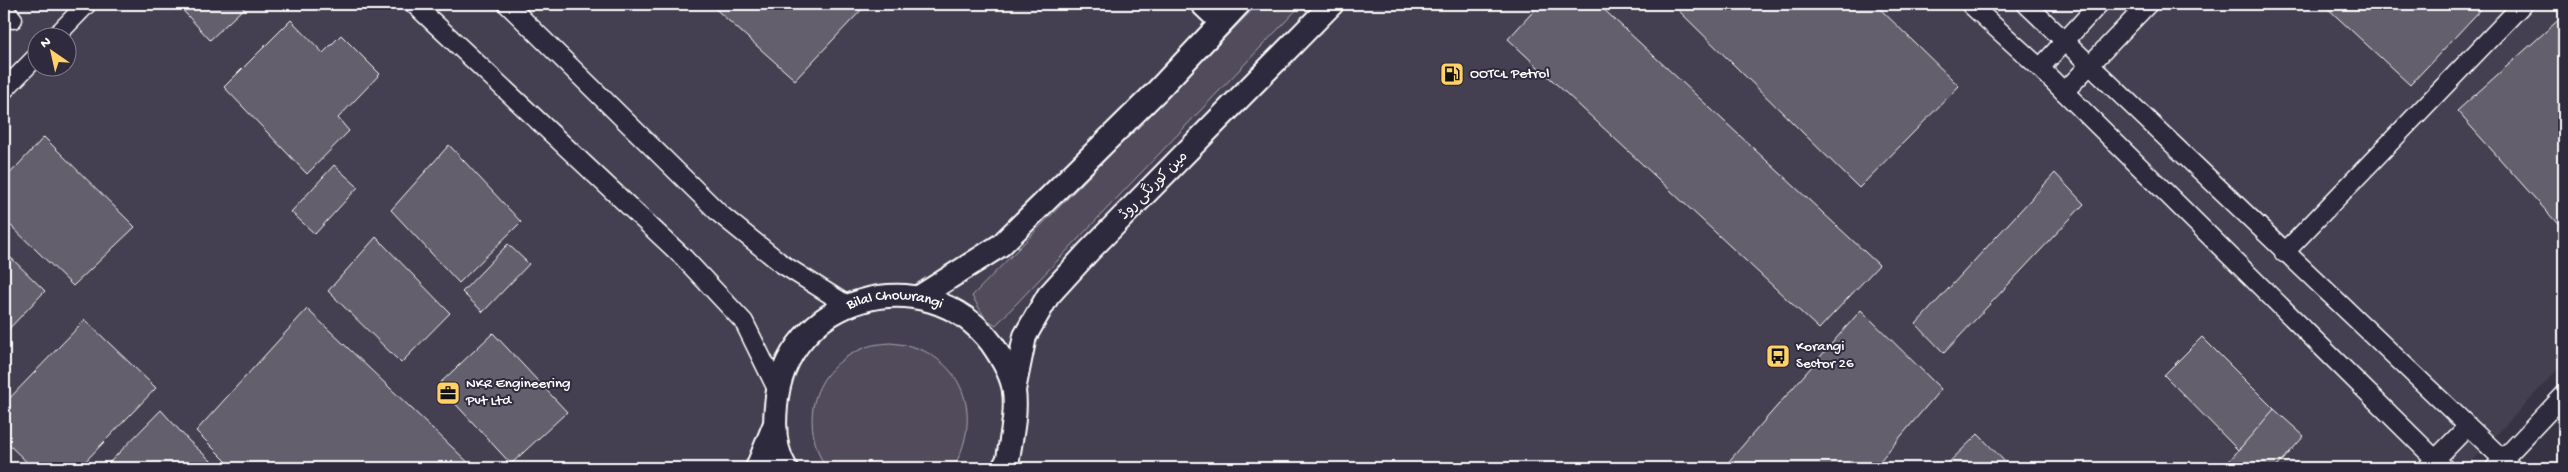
<svg xmlns="http://www.w3.org/2000/svg" width="2568" height="472" font-family="'Gochi Hand','Playpen Sans Arabic',sans-serif">
	<style>
		.built { fill: #444051; fill-rule: evenodd }
		.green { fill: #514c5c; stroke: #a8a6ae }
		.building { fill: #635f6d; stroke: #fff }
		.lines { fill: none; stroke-linecap: round; stroke-linejoin: round }
		.minor-casing { stroke: #fff; stroke-width: 21 }
		.major-casing { stroke: #fff; stroke-width: 26 }
		.minor { stroke: #2f2a3d; stroke-width: 18 }
		.major { stroke: #2f2a3d; stroke-width: 22 }
		.labels { text-anchor: middle; dominant-baseline: central; stroke-width: 4; stroke-linejoin: round; paint-order: stroke }
		.poi-label { font-size: 15px; fill: #fff; stroke: #2f2a3d; text-anchor: start }
		.street-label { font-size: 15px; fill: #fff; stroke: #2f2a3d }
	</style>
	<rect width="100%" height="100%" fill="#373345"/>
	<filter id="ink" filterUnits="userSpaceOnUse"><feTurbulence type="fractalNoise" baseFrequency=".02" numOctaves="2"/><feDisplacementMap in="SourceGraphic" scale="10" xChannelSelector="R" yChannelSelector="G"/><feConvolveMatrix kernelMatrix="1 2 1 2 8 2 1 2 1" color-interpolation-filters="sRGB"/></filter>
	<g filter="url(#ink)">
		<!-- built -->
		<path class="built" d="M 4,4 L 2564,4 L 2564,363 L 2465,468 L 4,468 ZM 38,38 L 68,38 L 68,68 L 38,68 Z"/>
		<!-- green -->
		<g class="green">
			<polygon points="1258,4 1302,4 996,325 985,318 972,296"/>
			<path d="M 890,343 C 899,344 909,345 917,348 C 969,368 980,423 953,468 L 826,468 C 799,422 811,369 864,348 C 872,344 882,344 890,343 Z"/>
		</g>
		<!-- building -->
		<g class="building">
			<polygon points="177,4 244,4 246,6 210,40"/>
			<polygon points="710,4 867,4 795,80"/>
			<polygon points="1540,4 1598,4 1879,265 1819,329 1508,39"/>
			<polygon points="1672,4 1875,4 1959,86 1859,188"/>
			<polygon points="2323,4 2486,4 2410,85"/>
			<polygon points="2564,15 2564,231 2457,111"/>
			<polygon points="291,20 323,53 341,35 380,74 338,118 349,131 307,174 224,87"/>
			<polygon points="44,137 135,227 73,286 4,219 4,180"/>
			<polygon points="449,145 521,222 459,283 391,210"/>
			<polygon points="334,165 358,187 315,234 291,212"/>
			<polygon points="2055,173 2084,204 1944,353 1916,324"/>
			<polygon points="376,237 450,313 401,363 328,291"/>
			<polygon points="508,244 529,264 483,312 462,292"/>
			<polygon points="4,251 45,291 4,334"/>
			<polygon points="307,309 474,468 233,468 196,431"/>
			<polygon points="1861,310 1941,389 1874,468 1723,468"/>
			<polygon points="85,320 156,388 79,468 33,468 4,440 4,404"/>
			<polygon points="493,333 567,412 511,464 438,385"/>
			<polygon points="2202,337 2277,412 2238,450 2164,375"/>
			<polygon points="2274,409 2304,436 2276,468 2223,468"/>
			<polygon points="161,410 189,441 219,468 104,468"/>
			<polygon points="1978,434 2011,468 1943,468"/>
		</g>
		<g class="lines">
			<!-- minor casing -->
			<g class="minor-casing">
				<g id="minor">
					<polyline points="414,4 684,258 744,322 777,389"/>
					<polyline points="507,4 720,214 782,264 847,305"/>
					<polyline points="1970,4 2040,68 2444,468"/>
					<polyline points="2026,4 2512,468"/>
					<polyline points="4,10 13,19"/>
					<polyline points="54,38 87,4"/>
					<polyline points="2040,68 2099,4"/>
					<polyline points="4,90 38,55"/>
					<polyline points="2064,92 2148,4"/>
					<polyline points="2284,253 2523,4"/>
					<polyline points="2427,468 2468,426"/>
					<polyline points="2495,468 2564,395"/>
				</g>
			</g>
			<!-- major casing -->
			<g class="major-casing">
				<g id="major">
					<polyline points="1202,4 1221,22"/>
					<polyline points="919,297 1001,245 1157,91 1239,4"/>
					<polyline points="1014,390 1025,336 1048,296 1089,251 1332,4"/>
					<polyline points="757,468 774,426"/>
					<path id="s1" d="M 786,468 C 775,451 774,426 776,406 C 784,296 926,256 992,344 C 1001,357 1012,375 1014,391 C 1017,413 1011,438 1008,459 L 1003,468"/>
				</g>
			</g>
			<!-- minor -->
			<use href="#minor" class="minor"/>
			<!-- major -->
			<use href="#major" class="major"/>
		</g>
	</g>
	<!-- icons -->
	<defs>
		<g id="fuel-square" transform="scale(1.25)"><rect x="-9" y="-9" width="18" height="18" rx="4" fill="#ffd166" stroke="#2f2a3d"/><path d="M-5.5-6h7V0h2V4h1.3V-2.5L3-4.5l.8-.8L6-3V5H2.5V1h-1V6h-7ZM-4.2-4.7v3.2H.2V-4.7Z" fill="#111"/></g>
		<g id="bus-square" transform="scale(1.25)"><rect x="-9" y="-9" width="18" height="18" rx="4" fill="#ffd166" stroke="#2f2a3d"/><path d="M-5-6H5V4H4V6H2V4H-2V6H-4V4H-5ZM-3.5-4V0h7V-4ZM-3.5 1.2v1.5H-2V1.2ZM2 1.2v1.5H3.5V1.2Z" fill="#111"/></g>
		<g id="office-square" transform="scale(1.25)"><rect x="-9" y="-9" width="18" height="18" rx="4" fill="#ffd166" stroke="#2f2a3d"/><path d="M-6-3h4V-5.5h4V-3h4V5H-6ZM-1-4.5V-3h2v-1.5ZM-6 0V1H6V0Z" fill="#111"/></g>
	</defs>
	<g fill-rule="evenodd">
		<use href="#fuel-square" x="1452" y="74"/>
		<use href="#bus-square" x="1778" y="356"/>
		<use href="#office-square" x="448" y="393"/>
	</g>
	<g class="labels">
		<!-- poi labels -->
		<g class="poi-label">
			<text x="1470" y="74">OOTCL Petrol</text>
			<text x="1796" y="347">Korangi<tspan x="1796" dy="17">Sector 26</tspan></text>
			<text x="466" y="384">NKR Engineering<tspan x="466" dy="17">Pvt Ltd</tspan></text>
		</g>
		<!-- street labels -->
		<g class="street-label">
			<text transform="translate(1154 186) rotate(-45)">مین کورنگی روڈ</text>
			<text stroke="none"><textPath href="#s1" startOffset="242">Bilal Chowrangi</textPath></text>
		</g>
	</g>
	<!-- margin -->
	<rect width="2568" height="472" fill="none" stroke="#2f2a3d" stroke-width="20"/>
	<rect x="10" y="10" width="2548" height="452" fill="none" stroke="#fff" stroke-width="2" filter="url(#ink)"/>
	<!-- north arrow -->
	<g transform="translate(52 52) rotate(326)"><circle r="24" fill="#2f2a3d" stroke="#827f8b"/>
	<path d="M0-4L9 19L0 12L-9 19Z" fill="#ffd166"/>
	<text y="-8" font-size="14" font-weight="bold" text-anchor="middle" fill="#ffffff">N</text>
	</g>
</svg>
